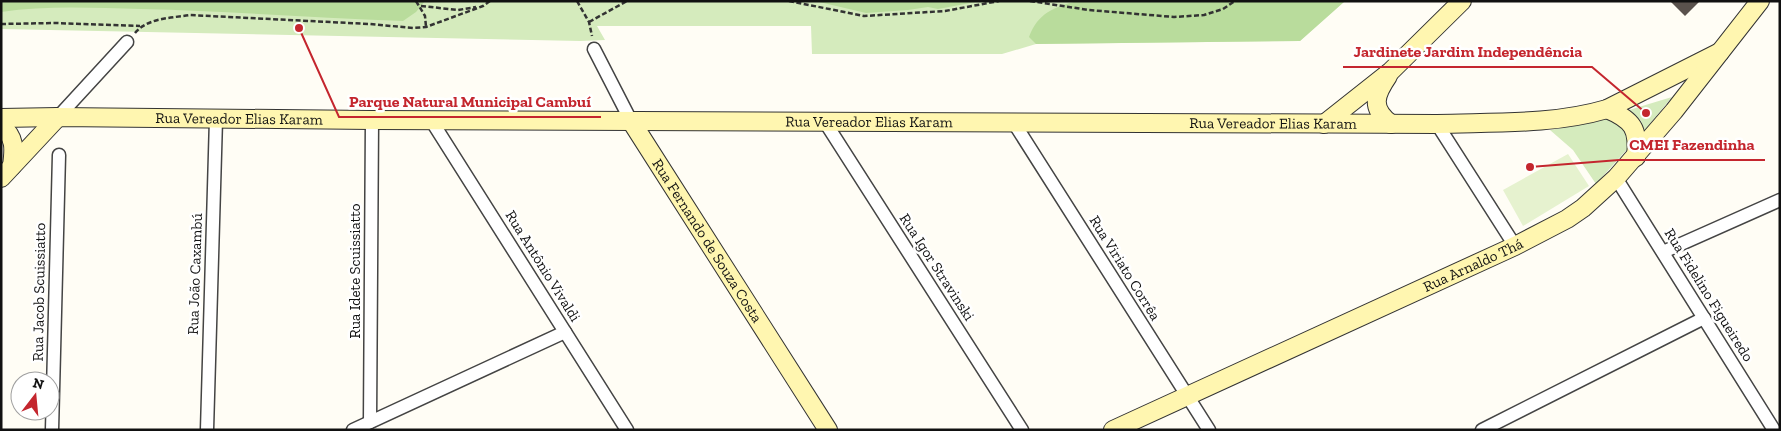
<svg xmlns="http://www.w3.org/2000/svg" width="1781" height="431" font-family="'Zilla Slab',serif">
	<style>
		.green { fill: #d5ebbd }
		.forest { fill: #b9dc9c }
		.pitch { fill: #e6f2cf }
		.building { fill: #5a524d }
		.lines { fill: none; stroke-linecap: round; stroke-linejoin: round }
		.street-casing { stroke: #444; stroke-width: 15 }
		.secondary-casing { stroke: #333; stroke-width: 20 }
		.path { stroke: #333; stroke-width: 2.5; stroke-dasharray: 5 2.5; stroke-linecap: butt }
		.street { stroke: #fff; stroke-width: 12 }
		.secondary { stroke: #fff6b0; stroke-width: 18 }
		.labels { text-anchor: middle; dominant-baseline: central; stroke-width: 5; stroke-linejoin: round; paint-order: stroke }
		.street-label { font-size: 15px; fill: #111; stroke: #fff }
		.leader { fill: none; stroke: #c4262e; stroke-width: 2 }
		.callout-dot { fill: #c4262e; stroke: #fff; stroke-width: 2 }
		.callout-label { font-size: 16px; text-anchor: middle; font-weight: bold; fill: #c4262e; stroke: #fff; stroke-width: 5; stroke-linejoin: round; paint-order: stroke }
	</style>
	<rect width="100%" height="100%" fill="#fffdf5"/>
	<!-- green -->
	<g class="green">
		<polygon points="1,1 1345,1 1300,41 1036,44 1002,54 812,54 811,26 597,26 605,40 580,41 1,29"/>
		<polygon points="1672,97 1644,131 1641,121 1629,110"/>
		<polygon points="1601,117 1609,118 1626,128 1630,146 1596,184 1573,150 1550,130 1577,125"/>
	</g>
	<!-- forest -->
	<g class="forest">
		<path d="M 1,1 L 425,1 L 416,12 L 403,21 C 316,18 229,11 141,9 C 95,8 47,5 1,12 Z"/>
		<polygon points="815,1 981,1 938,9 928,7 908,10 866,13"/>
		<path d="M 1077,1 L 1098,2 L 1345,1 L 1300,41 L 1036,44 L 1029,37 C 1038,13 1054,7 1077,1 Z"/>
	</g>
	<!-- pitch -->
	<polygon class="pitch" points="1568,154 1589,186 1523,226 1503,190"/>
	<!-- building -->
	<polygon class="building" points="1670,1 1700,1 1685,16"/>
	<g class="lines">
		<!-- street casing -->
		<g class="street-casing">
			<g id="street">
				<polyline points="594,49 631,121"/>
				<polyline points="58,117 127,42"/>
				<polyline points="431,120 627,430"/>
				<polyline points="825,122 1022,430"/>
				<polyline points="1014,123 1209,430"/>
				<polyline points="1437,124 1515,246"/>
				<polyline points="1616,178 1774,430"/>
				<polyline points="1663,252 1780,200"/>
				<polyline points="370,422 372,120"/>
				<polyline points="52,430 59,155"/>
				<polyline points="207,430 216,119"/>
				<polyline points="353,430 565,332"/>
				<polyline points="1482,430 1704,318"/>
			</g>
		</g>
		<!-- secondary casing -->
		<g class="secondary-casing">
			<g id="secondary">
				<path d="M 1388,76 C 1375,95 1370,108 1391,124"/>
				<path d="M 1607,109 C 1633,120 1639,129 1636,157"/>
				<path id="s1" d="M 1,118 L 58,117 L 372,120 L 1437,124 C 1493,122 1553,125 1607,109 L 1720,52"/>
				<path id="s2" d="M 631,121 L 828,430"/>
				<polyline points="1324,124 1391,71 1462,1"/>
				<path d="M 1,126 C 16,137 14,150 12,166"/>
				<polyline points="1,178 58,117"/>
				<path id="s3" d="M 1113,430 L 1515,246 L 1567,219 L 1583,208 L 1616,178 L 1674,111 L 1760,1"/>
			</g>
		</g>
		<!-- path -->
		<g class="path">
			<polyline points="416,1 425,16 426,27"/>
			<polyline points="577,1 589,22 592,36"/>
			<polyline points="789,1 864,16 945,11 999,1"/>
			<polyline points="1030,1 1089,10 1174,17 1204,15 1223,9 1235,1"/>
			<polyline points="421,6 458,10 476,7"/>
			<polyline points="589,22 627,1"/>
			<polyline points="1,24 55,23 140,26"/>
			<path d="M 135,33 C 147,18 171,18 190,15 L 370,24 L 413,28 L 426,27 L 483,6 L 490,1"/>
		</g>
		<!-- street -->
		<use href="#street" class="street"/>
		<!-- secondary -->
		<use href="#secondary" class="secondary"/>
	</g>
	<g class="labels">
		<!-- street labels -->
		<g class="street-label">
			<text stroke="none"><textPath href="#s1" startOffset="238">Rua Vereador Elias Karam</textPath></text>
			<text stroke="none"><textPath href="#s1" startOffset="868">Rua Vereador Elias Karam</textPath></text>
			<text stroke="none"><textPath href="#s1" startOffset="1272">Rua Vereador Elias Karam</textPath></text>
			<text stroke="none"><textPath href="#s2" startOffset="142">Rua Fernando de Souza Costa</textPath></text>
			<text stroke="none"><textPath href="#s3" startOffset="396">Rua Arnaldo Thá</textPath></text>
			<text transform="translate(543 266) rotate(58)">Rua Antônio Vivaldi</text>
			<text transform="translate(937 267) rotate(57)">Rua Igor Stravinski</text>
			<text transform="translate(1125 268) rotate(58)">Rua Viriato Corrêa</text>
			<text transform="translate(355 271) rotate(-90)">Rua Idete Scuissiatto</text>
			<text transform="translate(195 274) rotate(-88)">Rua João Caxambú</text>
			<text transform="translate(39 292) rotate(-89)">Rua Jacob Scuissiatto</text>
			<text transform="translate(1709 295) rotate(58)">Rua Fidelino Figueiredo</text>
		</g>
	</g>
	<!-- callouts -->
	<path class="leader" d="M1646 113L1592 67H1343M299 28L339 117H601M1530 167L1619 160H1765"/>
	<g class="callout-dot">
		<circle cx="1646" cy="113" r="5"/>
		<circle cx="299" cy="28" r="5"/>
		<circle cx="1530" cy="167" r="5"/>
	</g>
	<g class="callout-label">
		<text x="1468" y="57">Jardinete Jardim Independência</text>
		<text x="470" y="107">Parque Natural Municipal Cambuí</text>
		<text x="1692" y="150">CMEI Fazendinha</text>
	</g>
	<!-- border -->
	<rect width="1781" height="431" fill="none" stroke="#111111" stroke-width="5"/>
	<!-- north arrow -->
	<g transform="translate(35 396) rotate(16)"><circle r="24" fill="#ffffff" stroke="#a0a0a0"/>
	<path d="M0-4L9 19L0 12L-9 19Z" fill="#c4262e"/>
	<text y="-8" font-size="14" font-weight="bold" text-anchor="middle" fill="#111111">N</text>
	</g>
</svg>
